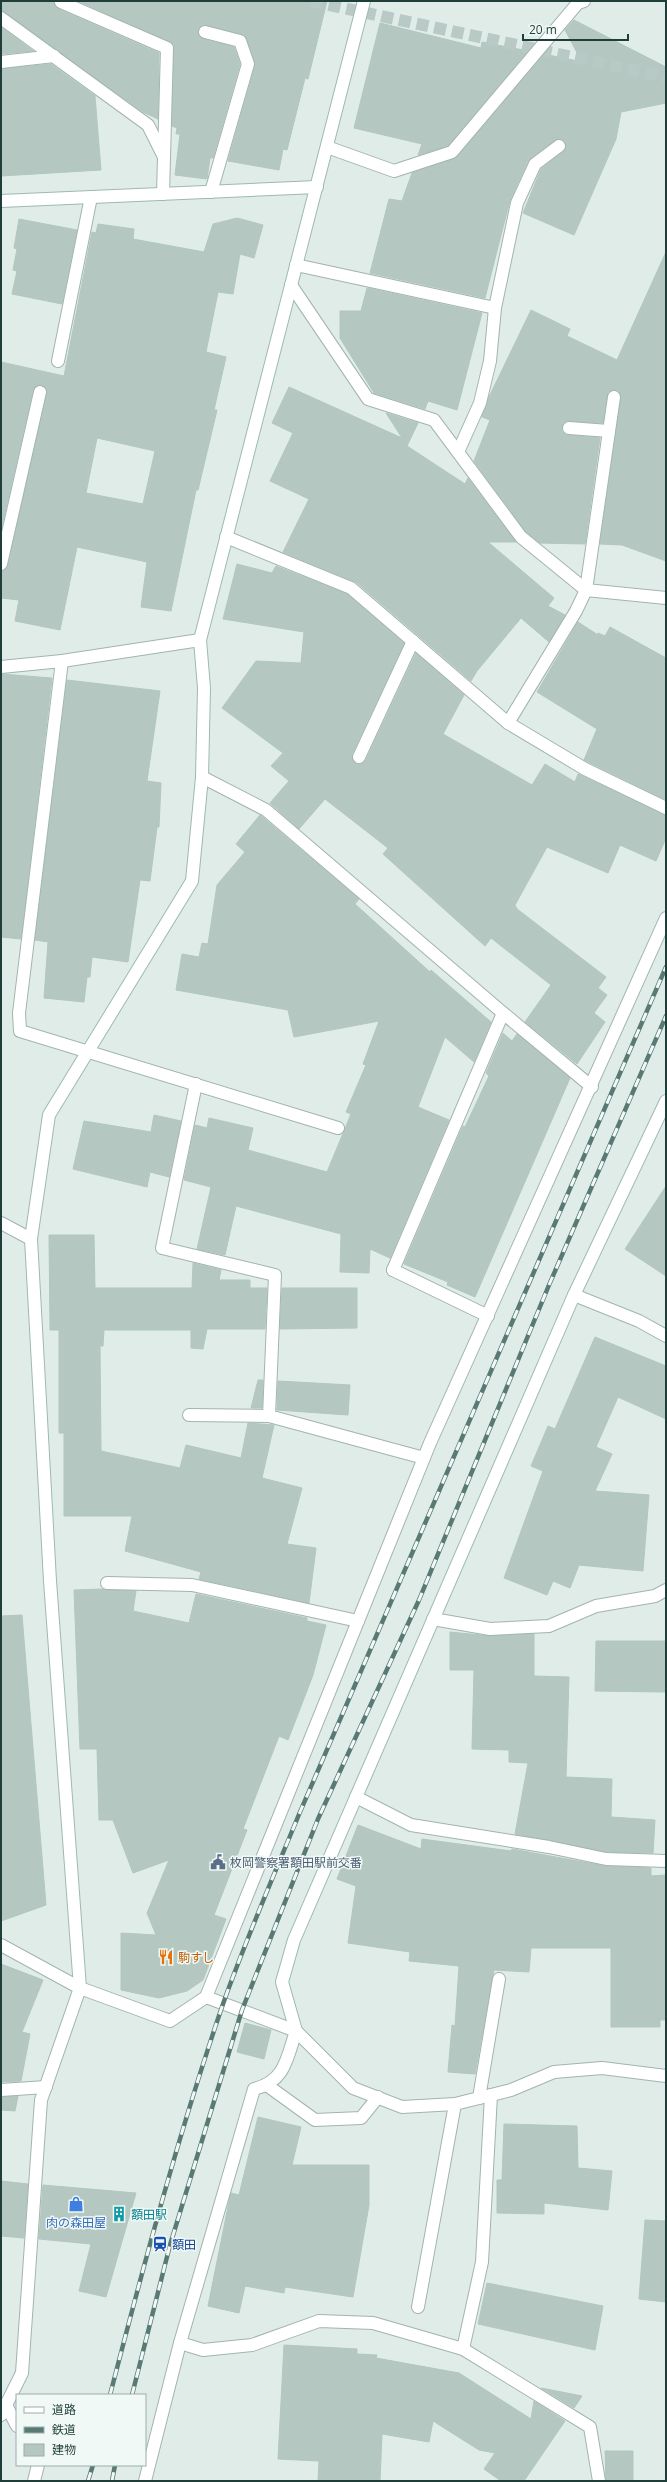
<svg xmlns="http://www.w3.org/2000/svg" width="667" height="2482" font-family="'Open Sans','Noto Sans JP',sans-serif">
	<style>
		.building { fill: #b5c7c1; stroke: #b1c7c0; fill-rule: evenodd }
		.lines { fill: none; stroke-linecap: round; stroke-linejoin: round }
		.highway-tunnel { stroke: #b9c9c5; stroke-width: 12; stroke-dasharray: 12 6; stroke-linecap: butt }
		.lane-casing { stroke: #a2b4b0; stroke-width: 14 }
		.street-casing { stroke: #a2b4b0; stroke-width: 14 }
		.secondary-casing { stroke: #9db9b2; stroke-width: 14 }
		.lane { stroke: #fff; stroke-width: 12 }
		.street { stroke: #fff; stroke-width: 12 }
		.secondary { stroke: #fff; stroke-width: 12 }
		.rail-casing { stroke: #597a74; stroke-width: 4.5 }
		.rail { stroke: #f0f9f5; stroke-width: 3; stroke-dasharray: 9; stroke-linecap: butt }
		.labels { text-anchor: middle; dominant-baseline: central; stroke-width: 3; stroke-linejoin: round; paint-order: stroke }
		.service-label { font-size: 12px; fill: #4e5e75; stroke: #f0f9f5; text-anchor: start }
		.food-label { font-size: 12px; fill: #c56008; stroke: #f0f9f5; text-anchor: start }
		.culture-label { font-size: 12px; fill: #0d838f; stroke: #f0f9f5; text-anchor: start }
		.shop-label { font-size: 12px; fill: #366cbe; stroke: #f0f9f5 }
		.transit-label { font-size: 12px; fill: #164399; stroke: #f0f9f5; text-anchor: start }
	</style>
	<rect width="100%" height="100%" fill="#e0ece8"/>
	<!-- building -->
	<g class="building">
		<polygon points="1,1 54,1 58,9 159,53 158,119 143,112 1,11"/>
		<polygon points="78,1 327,1 308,79 305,78 287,150 283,149 279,170 228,161 255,66 245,35 206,25 200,27 198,30 198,34 203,39 234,47 240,64 213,158 210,158 207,179 175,175 180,134 176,134 177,128 172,126 174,44"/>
		<polygon points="574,20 666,67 666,103 621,112 616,139 574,235 523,213 541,169 566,149 565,141 558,139 528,161 510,200 485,298 370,273 389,199 402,201 412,173 457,157 544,54 582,62 565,30"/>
		<polygon points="380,23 481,48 482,42 528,51 448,146 418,155 422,144 354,128"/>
		<polygon points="1,27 33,51 1,54"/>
		<polygon points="51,64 95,96 101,170 1,176 1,69"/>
		<path d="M 237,218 L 263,225 L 254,258 L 240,254 L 233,294 L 218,292 L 206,352 L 226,357 L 214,410 L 217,410 L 198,490 L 196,490 L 171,611 L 141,607 L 147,562 L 77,547 L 60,630 L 15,621 L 19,600 L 1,598 L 1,571 L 8,566 L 47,390 L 41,385 L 35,387 L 33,390 L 1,530 L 1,362 L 64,376 L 92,232 L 96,233 L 98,224 L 134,229 L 133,239 L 204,252 L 213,224 ZM 97,438 L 155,451 L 143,504 L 86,493 Z"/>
		<polygon points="19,219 77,230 62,304 12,294 17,271 13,270 17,249 14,248"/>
		<polygon points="666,252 666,561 622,545 600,544 621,398 619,391 615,390 608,392 607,396 603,423 569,421 563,423 562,427 562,432 568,435 600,438 585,544 540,543 526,532 474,461 490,420 482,417 489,397 531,310 570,329 567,336 617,360"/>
		<polygon points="367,288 482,313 457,410 428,401 425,409 374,393 340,338 340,311 361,311"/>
		<polygon points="289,387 402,438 386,413 418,423 407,446 465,484 468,478 516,542 488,542 554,598 548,606 565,615 549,642 521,618 477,671 471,681 356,582 283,552 309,499 270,481 293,433 272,423"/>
		<polygon points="237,564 272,573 276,566 347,594 404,643 352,754 352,758 356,764 360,764 366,760 416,653 464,695 443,734 532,785 545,764 575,782 578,774 666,815 666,838 656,861 620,845 608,873 547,847 515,905 517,909 606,977 598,988 607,995 594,1013 605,1022 577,1064 525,1022 551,985 491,938 485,946 383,854 388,848 325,799 299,829 270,803 289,781 271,766 283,753 222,708 256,661 301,663 304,632 223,619"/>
		<polygon points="578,622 598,635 598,633 605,636 610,627 666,658 666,800 584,760 597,729 537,692"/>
		<polygon points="1,674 52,678 21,939 1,937"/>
		<polygon points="67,680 160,691 147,781 161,783 159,827 157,827 150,881 140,880 128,962 92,957 90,977 87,977 84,1002 44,998 48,942 35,940"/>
		<polygon points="260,815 359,899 355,904 430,972 431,970 491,1022 474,1062 445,1037 418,1107 449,1120 390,1258 370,1249 369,1273 340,1272 341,1234 236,1206 225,1255 197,1249 211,1187 184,1180 195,1125 207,1128 209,1118 253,1128 248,1150 327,1172 351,1114 346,1112 366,1065 363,1064 379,1021 294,1037 288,1010 176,990 182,954 199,957 202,943 208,944 217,885 245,852 236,844"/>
		<polygon points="503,1033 512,1041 517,1034 570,1078 475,1297 447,1285 448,1282 404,1264 463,1126 465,1127 489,1076 486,1073"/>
		<polygon points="154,1115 181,1121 169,1177 150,1172 147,1187 73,1169 84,1121 151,1132"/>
		<polygon points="666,1186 666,1276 625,1249"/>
		<polygon points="49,1235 94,1235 95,1288 192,1288 193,1263 221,1270 219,1280 250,1280 250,1288 267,1288 265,1329 207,1329 203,1349 191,1348 191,1330 104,1330 103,1346 100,1346 101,1451 180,1468 186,1445 241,1458 248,1423 274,1425 262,1478 302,1488 287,1544 316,1548 309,1603 199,1579 201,1572 125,1551 132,1516 64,1516 64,1433 59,1433 59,1330 50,1330"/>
		<polygon points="282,1288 357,1288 357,1328 280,1329"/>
		<polygon points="595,1337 666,1366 666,1419 618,1397 596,1447 612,1454 595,1491 649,1495 643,1571 579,1565 570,1588 553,1581 547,1595 504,1578 543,1471 531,1466 548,1426 555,1429"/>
		<polygon points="258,1380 263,1380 262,1408 251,1408"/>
		<polygon points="278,1381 350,1385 348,1415 277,1410"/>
		<polygon points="103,1589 136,1591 133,1611 189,1623 196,1594 307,1618 307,1621 326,1625 313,1675 288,1740 279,1736 243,1829 247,1830 214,1915 226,1919 203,1980 187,1991 159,1998 121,1990 121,1933 156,1935 147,1913 169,1860 133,1873 113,1820 99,1820 97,1749 80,1749 74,1590"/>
		<polygon points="22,1615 46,1905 1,1921 1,1616"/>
		<polygon points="450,1632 490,1636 534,1634 534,1676 569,1677 566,1777 612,1779 611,1817 655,1820 653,1853 607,1852 515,1834 528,1763 509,1762 509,1750 472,1749 474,1670 450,1670"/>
		<polygon points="596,1641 666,1641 666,1692 595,1691"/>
		<polygon points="358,1825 421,1849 422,1839 511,1851 512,1849 605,1866 651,1868 651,1876 666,1875 666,2020 660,2020 660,2027 611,2027 611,1948 531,1948 529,1972 494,1970 475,2074 448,2072 452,2025 455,2026 459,1966 409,1961 410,1952 348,1943 356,1886 337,1879"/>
		<polygon points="1,1964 43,1980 22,2032 30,2034 21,2081 1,2082"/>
		<polygon points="245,2023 271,2030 264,2059 237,2052"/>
		<polygon points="18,2096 15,2111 1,2110 1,2097"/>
		<polygon points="258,2117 301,2127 292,2165 369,2165 369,2205 353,2297 285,2287 284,2293 245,2286 239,2313 208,2306 230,2197 231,2193 239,2195"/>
		<polygon points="504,2124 577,2126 578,2168 612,2171 608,2210 544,2203 544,2214 497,2213 497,2180 502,2180"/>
		<polygon points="1,2181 28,2184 24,2238 1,2236"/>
		<polygon points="43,2185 136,2193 106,2297 79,2291 91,2244 39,2239"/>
		<polygon points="645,2220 666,2221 666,2302 639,2299"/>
		<polygon points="487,2283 603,2306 595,2350 478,2324"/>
		<polygon points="284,2345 357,2349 357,2354 377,2355 376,2358 459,2373 531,2419 534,2401 565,2421 524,2481 501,2481 484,2469 495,2453 479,2450 433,2421 429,2442 382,2434 380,2481 318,2481 319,2461 278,2459"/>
		<polygon points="541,2388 582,2396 574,2408"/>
		<polygon points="605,2451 633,2451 633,2481 606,2481"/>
	</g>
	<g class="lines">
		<!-- highway-tunnel -->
		<polyline class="highway-tunnel" points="311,1 666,77"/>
		<!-- lane casing -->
		<g class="lane-casing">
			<g id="lane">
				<polyline points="1,18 148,125 164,157"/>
				<polyline points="1,62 54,56"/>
				<polyline points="508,723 576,611 586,590"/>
				<polyline points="393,1270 488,1316"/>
				<polyline points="107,1583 192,1585 358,1621"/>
				<polyline points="479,2098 499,1979"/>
				<polyline points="418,2307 455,2104"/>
				<polyline points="180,2343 203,2350 252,2345 319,2321 373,2323 463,2349 590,2427 599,2481"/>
				<polyline points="463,2349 482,2262 491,2095"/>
			</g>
		</g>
		<!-- street casing -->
		<g class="street-casing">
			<g id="street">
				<polyline points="61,2 167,48 163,194"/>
				<polyline points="205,32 240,41 248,64 211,192"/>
				<polyline points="327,147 394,171 452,152 578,3 584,1"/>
				<polyline points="296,265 495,308"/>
				<polyline points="291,285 368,399 434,420 521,537 586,590 666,598"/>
				<polyline points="58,361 91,197"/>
				<polyline points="569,428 609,431"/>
				<polyline points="458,452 480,403 490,361 495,308 517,203 535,164 559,146"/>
				<polyline points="226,537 351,588 508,723 585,769 666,808"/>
				<polyline points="1,564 40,392"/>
				<polyline points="586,590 614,397"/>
				<polyline points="62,661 19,1013 20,1031 338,1128"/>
				<polyline points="1,667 62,661 200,640"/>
				<polyline points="359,757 413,641"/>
				<polyline points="202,777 266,810 503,1013 393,1270"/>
				<polyline points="503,1013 592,1087"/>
				<polyline points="196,1084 162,1248 275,1275 269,1416 424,1458"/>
				<polyline points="1,1223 31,1239"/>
				<polyline points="574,1295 639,1321 666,1336"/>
				<polyline points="189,1415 269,1416"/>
				<polyline points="433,1619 490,1629 549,1626 596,1606 655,1596 666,1590"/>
				<polyline points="356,1797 411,1825 549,1847 606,1859 666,1861"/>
				<polyline points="1,1945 80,1988 170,2021 206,1997 296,2031 353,2088 402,2107 455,2104 511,2090 554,2072 602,2068 666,2076"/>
				<polyline points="206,1997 430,1443 666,918"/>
				<polyline points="268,2086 315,2120 361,2118 378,2097"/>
				<polyline points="1,2090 46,2087"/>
				<polyline points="6,2405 17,2426"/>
				<polyline points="1,2415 22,2373 41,2100 80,1988"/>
				<polyline points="34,2481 38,2465"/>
				<path d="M 145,2481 L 180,2343 L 254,2089 C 285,2082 287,2058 296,2031"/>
			</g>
		</g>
		<!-- secondary casing -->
		<g class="secondary-casing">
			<g id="secondary">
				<polyline points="1,201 317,187"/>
				<polyline points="80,1988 50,1581 31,1239 49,1115 192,881 202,777 204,688 200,640 364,1"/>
				<polyline points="296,2031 282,1982 294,1940 574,1295 666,1101"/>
			</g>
		</g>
		<!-- lane -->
		<use href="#lane" class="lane"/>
		<!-- street -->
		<use href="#street" class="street"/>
		<!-- secondary -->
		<use href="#secondary" class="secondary"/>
		<!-- rail casing -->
		<g class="rail-casing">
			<g id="rail">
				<path d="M 110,2395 C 144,2264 179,2132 223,2004 C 246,1939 274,1875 300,1812 L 666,967"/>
				<polyline points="132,2395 170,2245 242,2010 318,1819 419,1600 549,1285 666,1016"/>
				<polyline points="88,2481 93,2465"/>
				<polyline points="112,2481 115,2465"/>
			</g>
		</g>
		<!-- rail -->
		<use href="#rail" class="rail"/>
	</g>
	<!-- icons -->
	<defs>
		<g id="civic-bare" transform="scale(1.2)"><path d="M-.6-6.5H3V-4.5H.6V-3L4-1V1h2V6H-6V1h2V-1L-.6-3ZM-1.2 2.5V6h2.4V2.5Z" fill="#5c6f8a" stroke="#f0f9f5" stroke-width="2.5" paint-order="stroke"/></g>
		<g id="restaurant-bare" transform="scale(1.2)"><path d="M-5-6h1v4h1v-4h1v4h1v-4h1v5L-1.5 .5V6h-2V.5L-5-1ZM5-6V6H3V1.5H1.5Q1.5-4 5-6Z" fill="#e8710a" stroke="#f0f9f5" stroke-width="2.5" paint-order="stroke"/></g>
		<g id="shop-bare" transform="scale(1.2)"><path d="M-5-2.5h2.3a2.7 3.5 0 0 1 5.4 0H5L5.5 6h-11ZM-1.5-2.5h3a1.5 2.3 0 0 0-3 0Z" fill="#3f7fe0" stroke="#f0f9f5" stroke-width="2.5" paint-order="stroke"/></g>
		<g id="building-bare" transform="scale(1.2)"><path d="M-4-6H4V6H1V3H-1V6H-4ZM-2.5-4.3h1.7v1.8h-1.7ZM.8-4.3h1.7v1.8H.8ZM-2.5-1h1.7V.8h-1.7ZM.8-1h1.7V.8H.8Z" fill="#0f9aa8" stroke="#f0f9f5" stroke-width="2.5" paint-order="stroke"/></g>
		<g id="station-bare" transform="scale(1.2)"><path d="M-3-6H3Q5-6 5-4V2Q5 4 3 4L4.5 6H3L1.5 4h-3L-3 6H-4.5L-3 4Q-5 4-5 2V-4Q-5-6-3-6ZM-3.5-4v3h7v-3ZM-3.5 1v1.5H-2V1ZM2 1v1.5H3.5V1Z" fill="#1a4fb4" stroke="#f0f9f5" stroke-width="2.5" paint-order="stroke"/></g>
	</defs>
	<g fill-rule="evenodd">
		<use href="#civic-bare" x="218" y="1862"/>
		<use href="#restaurant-bare" x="166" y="1957"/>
		<use href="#shop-bare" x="76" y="2204"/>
		<use href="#building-bare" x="119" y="2214"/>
		<use href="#station-bare" x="160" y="2244"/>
	</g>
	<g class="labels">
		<!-- service labels -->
		<g class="service-label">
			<text x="230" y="1862">枚岡警察署額田駅前交番</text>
		</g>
		<!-- food labels -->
		<g class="food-label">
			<text x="178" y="1957">駒すし</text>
		</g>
		<!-- culture labels -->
		<g class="culture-label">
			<text x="131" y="2214">額田駅</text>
		</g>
		<!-- shop labels -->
		<g class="shop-label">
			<text x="76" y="2222">肉の森田屋</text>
		</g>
		<!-- transit labels -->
		<g class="transit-label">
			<text x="172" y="2244">額田</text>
		</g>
	</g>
	<!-- border -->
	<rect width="667" height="2482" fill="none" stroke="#1f3e39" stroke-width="4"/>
	<!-- legend -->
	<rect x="16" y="2394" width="130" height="72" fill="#f0f9f5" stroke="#9caeaa"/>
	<rect x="24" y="2407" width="20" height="6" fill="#ffffff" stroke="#9caeaa"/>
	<text x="52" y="2414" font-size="12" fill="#1f3e39">道路</text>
	<rect x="24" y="2427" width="20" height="6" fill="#597a74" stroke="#9caeaa"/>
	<text x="52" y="2434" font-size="12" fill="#1f3e39">鉄道</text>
	<rect x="24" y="2444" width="20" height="12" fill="#b5c7c1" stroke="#9caeaa"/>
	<text x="52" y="2454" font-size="12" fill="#1f3e39">建物</text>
	<!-- scale -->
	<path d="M523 34v6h105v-6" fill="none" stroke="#1f3e39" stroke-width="2"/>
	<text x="529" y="34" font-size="12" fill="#1f3e39" stroke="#f0f9f5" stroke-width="3" paint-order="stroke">20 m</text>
</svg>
